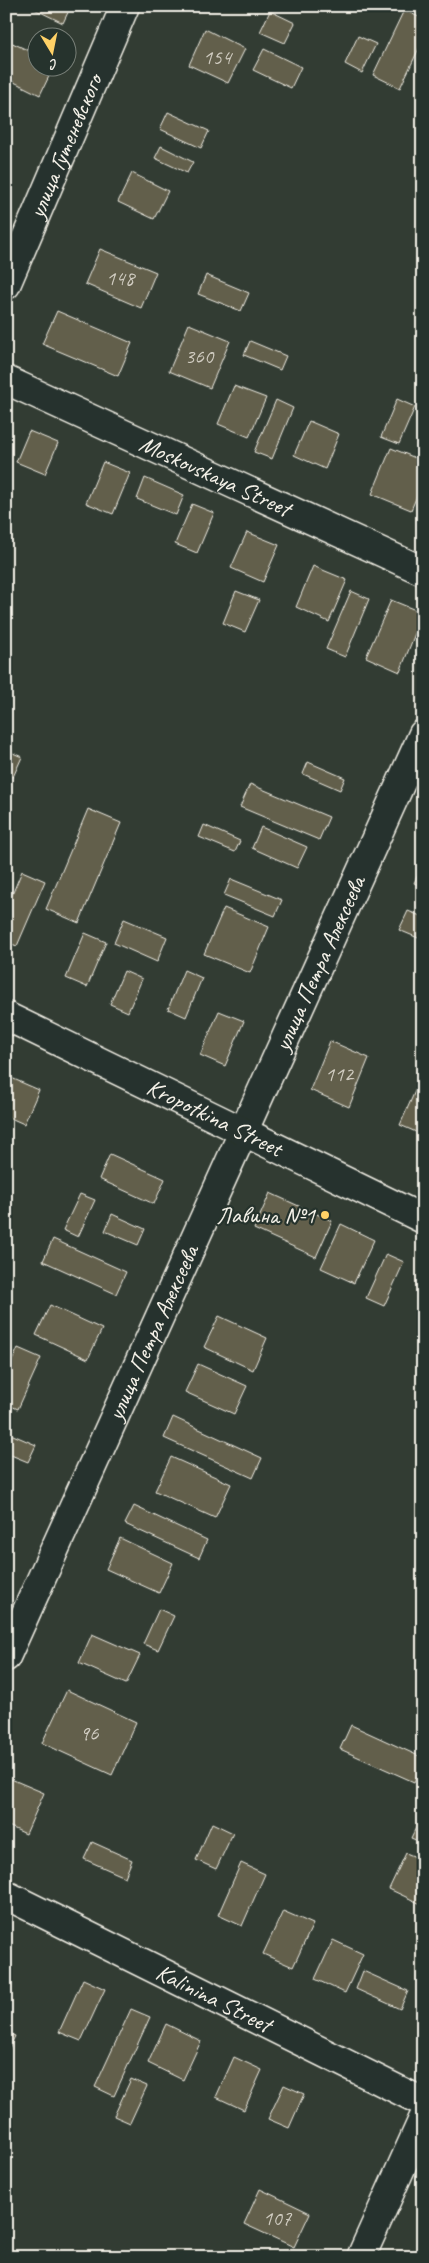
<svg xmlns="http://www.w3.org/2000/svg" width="429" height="2263" font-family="Caveat,sans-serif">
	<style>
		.building { fill: #625f4b; stroke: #f4f1e8 }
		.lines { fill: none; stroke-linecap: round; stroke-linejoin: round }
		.street-casing { stroke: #f4f1e8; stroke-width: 31 }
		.secondary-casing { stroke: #f4f1e8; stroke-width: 31 }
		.street { stroke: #26332d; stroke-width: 28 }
		.secondary { stroke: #26332d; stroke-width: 28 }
		.poi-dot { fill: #ffd166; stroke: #26332d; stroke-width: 2 }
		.labels { text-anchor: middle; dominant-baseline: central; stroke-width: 4.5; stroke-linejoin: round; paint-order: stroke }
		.number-label { font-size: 21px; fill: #d0ccc1 }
		.street-label { font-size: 24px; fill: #f4f1e8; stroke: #26332d }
		.poi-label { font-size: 24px; fill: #f4f1e8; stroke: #26332d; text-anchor: end }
	</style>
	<rect width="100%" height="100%" fill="#323c33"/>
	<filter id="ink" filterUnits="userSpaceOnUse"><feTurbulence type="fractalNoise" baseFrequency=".02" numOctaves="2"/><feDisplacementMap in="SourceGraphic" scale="10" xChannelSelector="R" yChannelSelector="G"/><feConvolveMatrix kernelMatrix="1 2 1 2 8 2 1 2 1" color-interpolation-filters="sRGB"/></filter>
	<g filter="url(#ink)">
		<!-- building -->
		<g class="building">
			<polygon points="28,6 71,6 63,23"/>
			<polygon points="404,10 423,19 423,40 400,88 373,75"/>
			<polygon points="270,11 295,23 285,43 260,32"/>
			<polygon points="205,29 245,49 228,83 189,65"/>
			<polygon points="358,36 376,44 362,73 345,64"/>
			<polygon points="6,40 38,55 38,68 53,68 40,95 6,78"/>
			<polygon points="264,49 301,67 291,88 253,70"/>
			<polygon points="168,112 209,131 201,148 160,129"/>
			<polygon points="161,146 193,162 187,173 155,158"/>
			<polygon points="132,173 168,191 154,219 118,202"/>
			<polygon points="100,249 156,272 141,308 85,284"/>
			<polygon points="206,275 249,293 241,311 198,294"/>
			<polygon points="57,311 132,343 118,376 42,344"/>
			<polygon points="189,324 230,341 210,388 169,371"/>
			<polygon points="250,341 286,356 280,370 244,355"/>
			<polygon points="234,386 266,398 249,437 218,424"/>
			<polygon points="397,399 415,407 399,444 381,437"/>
			<polygon points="276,400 293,408 272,459 254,452"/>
			<polygon points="309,421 339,434 325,469 294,455"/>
			<polygon points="29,431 58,443 45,474 16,462"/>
			<polygon points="391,448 423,461 423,482 411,510 372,494"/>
			<polygon points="103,462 130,473 113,514 86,503"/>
			<polygon points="145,478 184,495 176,515 137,499"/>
			<polygon points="192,504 214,513 197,553 175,544"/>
			<polygon points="247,532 279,545 263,582 231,568"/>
			<polygon points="313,566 347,580 329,622 296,607"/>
			<polygon points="236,591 259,600 245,632 223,623"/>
			<polygon points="351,591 369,599 345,657 326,649"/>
			<polygon points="391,600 423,613 400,672 366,657"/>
			<polygon points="6,750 22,757 13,777 6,774"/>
			<polygon points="308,762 345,778 340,790 303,774"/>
			<polygon points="250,784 329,817 319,840 240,807"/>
			<polygon points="88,809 121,823 79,923 46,909"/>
			<polygon points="204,825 240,841 235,852 199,837"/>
			<polygon points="261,827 307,847 297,868 252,848"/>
			<polygon points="423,864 423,887 414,883"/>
			<polygon points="22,871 45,881 17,946 6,942 6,909"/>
			<polygon points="231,879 282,900 275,916 224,895"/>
			<polygon points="224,908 269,927 250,973 204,954"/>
			<polygon points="408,911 423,917 423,940 399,930"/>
			<polygon points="124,919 167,937 157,962 114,943"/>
			<polygon points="85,933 106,942 87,987 66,978"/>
			<polygon points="184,970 202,978 186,1017 168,1009"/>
			<polygon points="124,971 142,979 128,1012 110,1004"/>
			<polygon points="219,1011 244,1021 225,1066 200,1055"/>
			<polygon points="330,1041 369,1058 349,1107 310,1090"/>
			<polygon points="423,1073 423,1135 400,1125"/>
			<polygon points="9,1077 39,1090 24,1124 6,1116 6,1083"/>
			<polygon points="110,1154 165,1179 154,1204 99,1179"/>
			<polygon points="270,1193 332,1221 316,1257 254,1229"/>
			<polygon points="80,1194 95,1200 78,1237 63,1230"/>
			<polygon points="112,1214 145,1229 138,1245 105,1231"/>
			<polygon points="341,1224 374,1240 354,1283 321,1268"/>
			<polygon points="53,1239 126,1272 116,1294 43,1261"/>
			<polygon points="386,1254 404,1262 384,1306 366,1298"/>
			<polygon points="50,1305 102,1329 88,1359 36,1335"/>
			<polygon points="219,1316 267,1338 253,1370 204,1347"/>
			<polygon points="18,1348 41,1358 18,1409 6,1404 6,1374"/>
			<polygon points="198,1364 247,1386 234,1414 185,1392"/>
			<polygon points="173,1417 262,1458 253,1478 164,1438"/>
			<polygon points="6,1432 36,1445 28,1462 6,1453"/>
			<polygon points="171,1457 231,1484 215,1518 155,1491"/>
			<polygon points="134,1506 207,1540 199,1558 125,1524"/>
			<polygon points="120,1538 173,1563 159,1593 106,1569"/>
			<polygon points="159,1609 174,1616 158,1650 143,1644"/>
			<polygon points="92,1634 140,1655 126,1684 79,1663"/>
			<polygon points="67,1690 136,1722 112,1775 42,1743"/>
			<polygon points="351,1725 423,1758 423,1764 414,1782 340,1749"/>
			<polygon points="11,1779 44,1793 26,1834 6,1825 6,1790"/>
			<polygon points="421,1817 423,1818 423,1843 411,1838"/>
			<polygon points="212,1823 233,1833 216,1869 196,1860"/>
			<polygon points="92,1842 132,1860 125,1877 84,1859"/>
			<polygon points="406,1853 423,1860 423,1905 389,1889"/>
			<polygon points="241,1863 265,1874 242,1926 218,1915"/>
			<polygon points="283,1911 313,1924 293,1967 263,1954"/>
			<polygon points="333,1940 363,1954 345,1993 315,1979"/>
			<polygon points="363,1971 408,1991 400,2009 356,1989"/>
			<polygon points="83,1979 105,1989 81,2041 59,2032"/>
			<polygon points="131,2009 150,2017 114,2096 95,2087"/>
			<polygon points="166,2024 201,2041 183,2080 148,2063"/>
			<polygon points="6,2032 15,2036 6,2055"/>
			<polygon points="234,2057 262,2070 244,2110 216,2097"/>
			<polygon points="131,2079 147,2086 130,2123 114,2116"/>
			<polygon points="284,2085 304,2094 289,2128 268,2119"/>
			<polygon points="260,2189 310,2213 294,2247 244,2224"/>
			<polygon points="246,2250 261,2257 242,2257"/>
		</g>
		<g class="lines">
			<!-- street casing -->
			<g class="street-casing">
				<g id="street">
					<path id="s1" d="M 6,285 L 125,6"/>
					<path id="s2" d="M 6,380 L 423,571"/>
					<path id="s3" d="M 6,1657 L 423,734"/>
					<path id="s4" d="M 6,1895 L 423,2102"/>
					<polyline points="361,2257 423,2119"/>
				</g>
			</g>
			<!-- secondary casing -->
			<g class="secondary-casing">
				<g id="secondary">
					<path id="s5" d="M 6,1016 L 423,1219"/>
				</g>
			</g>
			<!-- street -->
			<use href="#street" class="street"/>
			<!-- secondary -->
			<use href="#secondary" class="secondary"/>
		</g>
	</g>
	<!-- markers -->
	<circle class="poi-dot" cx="325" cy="1215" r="5"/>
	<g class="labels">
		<!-- number labels -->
		<g class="number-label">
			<text x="217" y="57">154</text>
			<text x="120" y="278">148</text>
			<text x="199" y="356">360</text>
			<text x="339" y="1074">112</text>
			<text x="89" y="1733">96</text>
			<text x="277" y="2218">107</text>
		</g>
		<!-- street labels -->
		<g class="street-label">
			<text stroke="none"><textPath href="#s1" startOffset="151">улица Гутеневского</textPath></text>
			<text stroke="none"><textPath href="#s2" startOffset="230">Moskovskaya Street</textPath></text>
			<text stroke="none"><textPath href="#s3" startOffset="761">улица Петра Алексеева</textPath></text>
			<text stroke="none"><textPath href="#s5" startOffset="232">Kropotkina Street</textPath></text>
			<text stroke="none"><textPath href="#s3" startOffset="356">улица Петра Алексеева</textPath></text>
			<text stroke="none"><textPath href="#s4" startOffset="232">Kalinina Street</textPath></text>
		</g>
		<!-- poi labels -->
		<g class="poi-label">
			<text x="315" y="1215">Лавина №1</text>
		</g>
	</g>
	<!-- margin -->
	<rect width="429" height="2263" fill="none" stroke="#26332d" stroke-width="25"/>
	<rect x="12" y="12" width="404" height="2238" fill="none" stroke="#f4f1e8" stroke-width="2" filter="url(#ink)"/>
	<!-- north arrow -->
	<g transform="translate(52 52) rotate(170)"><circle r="24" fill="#26332d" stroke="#787f78"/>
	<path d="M0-4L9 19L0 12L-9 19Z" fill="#ffd166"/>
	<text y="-8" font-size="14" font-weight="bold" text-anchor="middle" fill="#f4f1e8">С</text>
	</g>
</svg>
